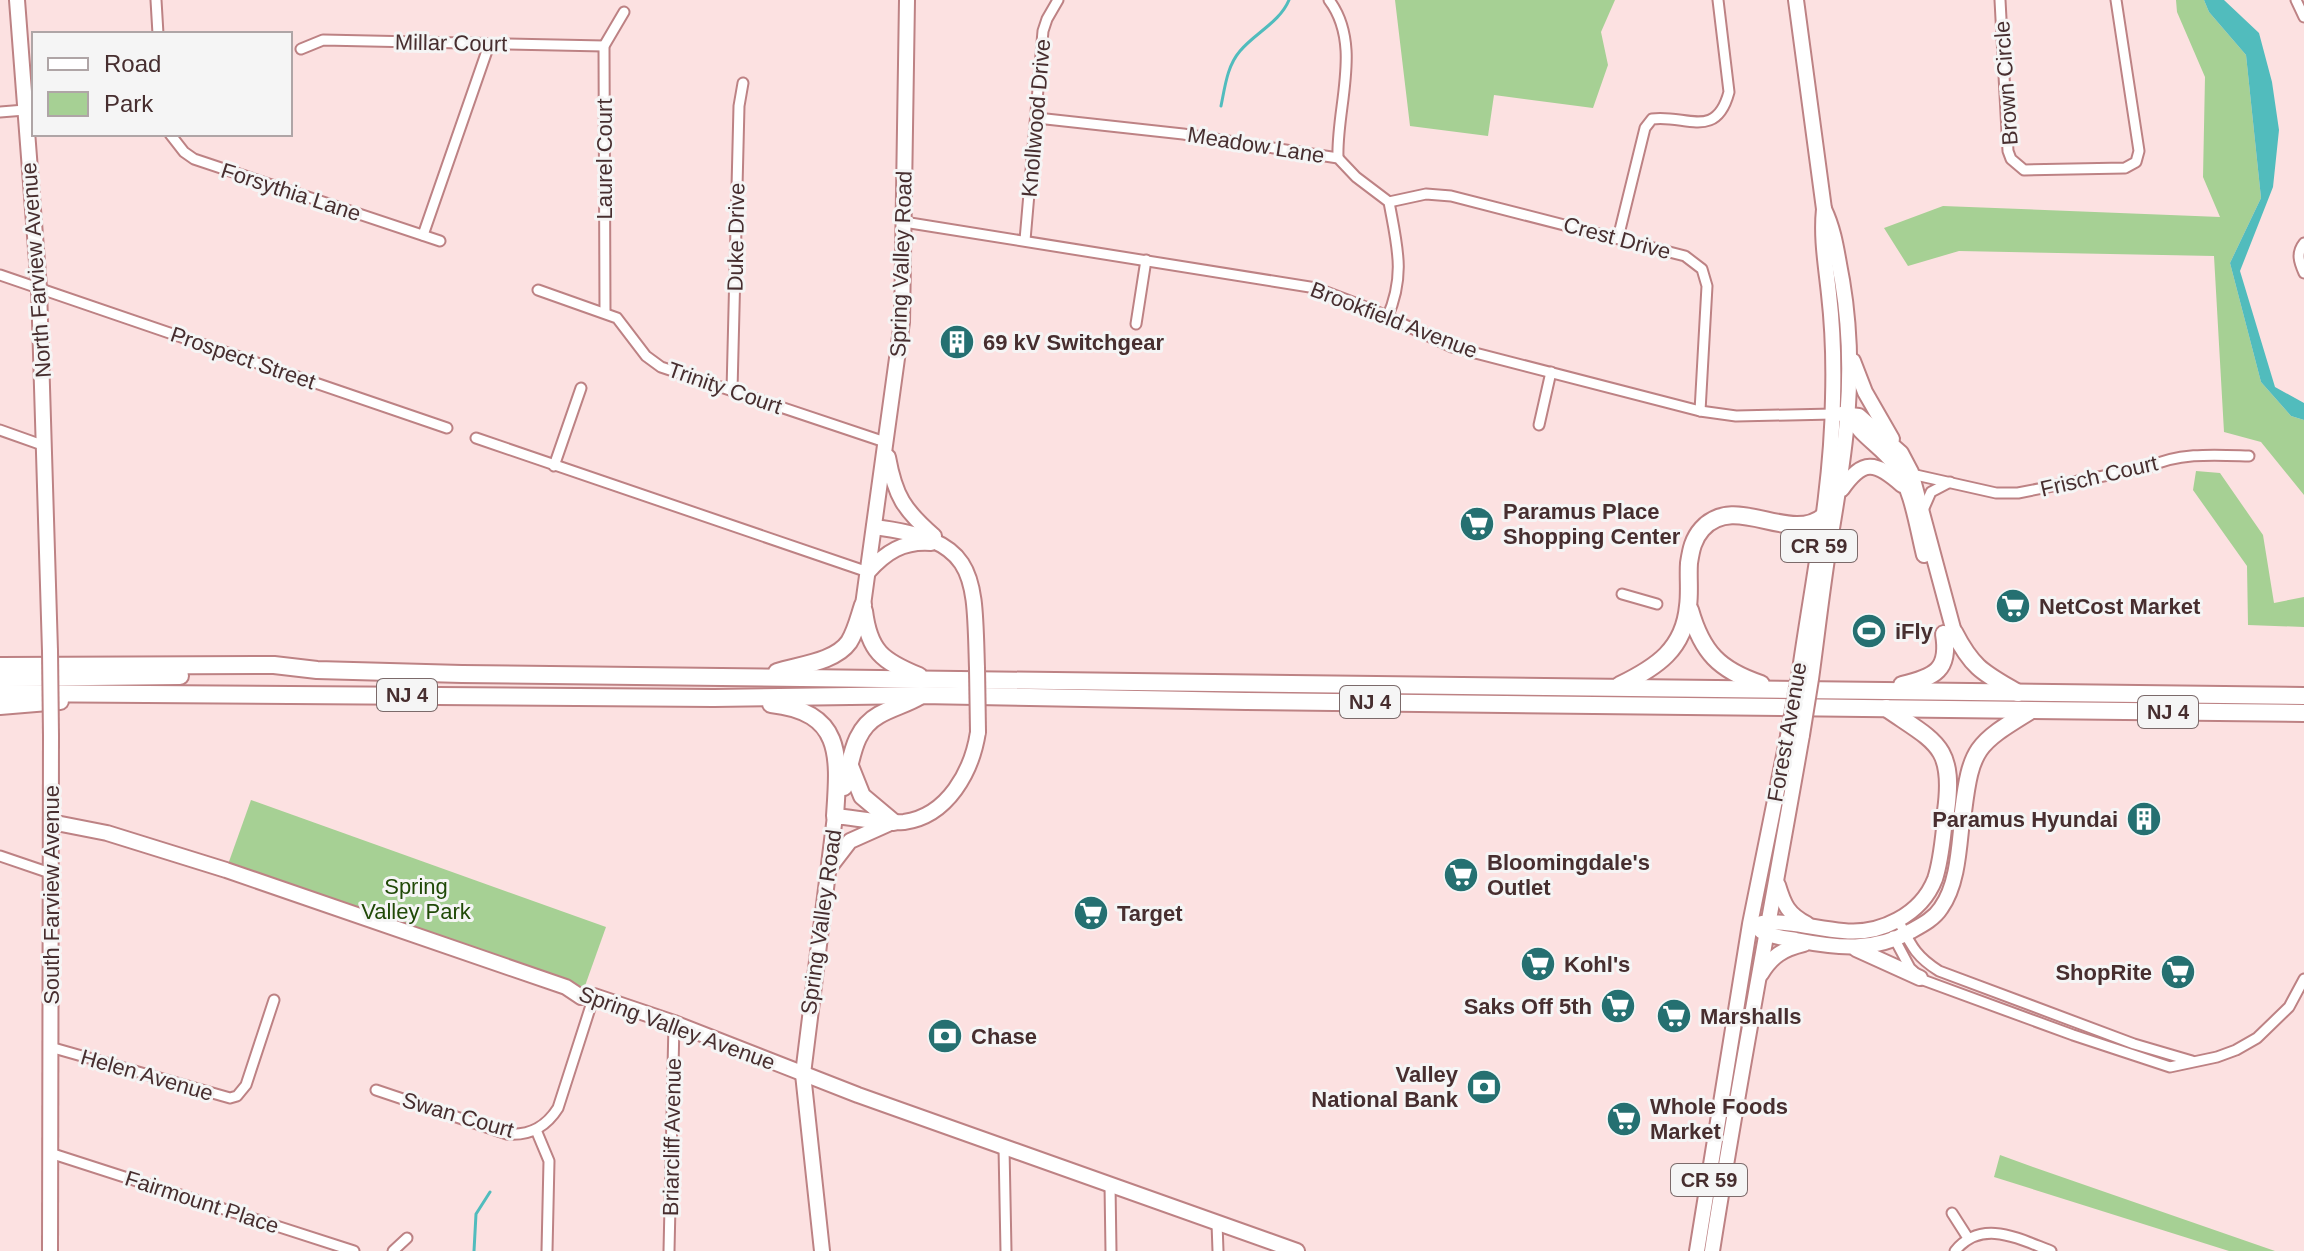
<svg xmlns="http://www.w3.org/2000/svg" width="2304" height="1251" font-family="Arial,sans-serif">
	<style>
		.green { fill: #a6d094 }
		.water { fill: #51bcbd }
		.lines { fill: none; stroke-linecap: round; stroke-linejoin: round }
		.stream { stroke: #51bcbd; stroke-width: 3 }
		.street-casing { stroke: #bd8284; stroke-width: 13 }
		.secondary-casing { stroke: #bd8284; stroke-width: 18 }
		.primary-casing { stroke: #bd8284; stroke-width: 18 }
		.highway-casing { stroke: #bd8284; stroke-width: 20 }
		.street { stroke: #fff; stroke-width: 9 }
		.secondary { stroke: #fff; stroke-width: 14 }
		.primary { stroke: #fff; stroke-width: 14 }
		.highway { stroke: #fff; stroke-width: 16 }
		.secondary-bridge-casing { stroke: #bd8284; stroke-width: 18; stroke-linecap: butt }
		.primary-bridge-casing { stroke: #bd8284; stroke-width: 18; stroke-linecap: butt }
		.secondary-bridge { stroke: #fff; stroke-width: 14 }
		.primary-bridge { stroke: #fff; stroke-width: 14 }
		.labels { text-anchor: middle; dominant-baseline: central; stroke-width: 6; stroke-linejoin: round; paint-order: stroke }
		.shield { fill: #f5f5f5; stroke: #7b6a6a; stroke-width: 2 }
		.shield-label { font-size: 20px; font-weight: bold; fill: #472e2f }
		.street-label { font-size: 22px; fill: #472e2f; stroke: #f5f5f5 }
		.poi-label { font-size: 22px; font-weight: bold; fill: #472e2f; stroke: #f5f5f5; text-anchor: start }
		.park-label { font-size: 22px; fill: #204907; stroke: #f5f5f5 }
	</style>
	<rect width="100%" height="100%" fill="#fce1e1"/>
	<!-- green -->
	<g class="green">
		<polygon points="1395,0 1615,0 1601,32 1608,65 1593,108 1494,95 1488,136 1410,126"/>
		<polygon points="2176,0 2204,0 2209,12 2246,55 2261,198 2230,263 2261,382 2291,416 2304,420 2304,495 2261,442 2224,432 2214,256 1959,251 1908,266 1884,228 1943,206 2220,217 2203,177 2205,77 2177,12"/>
		<polygon points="2196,471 2220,473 2263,535 2274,603 2304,597 2304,627 2248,625 2247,566 2193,490"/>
		<polygon points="251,800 606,927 581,997 226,870"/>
		<polygon points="2000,1155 2033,1167 2275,1251 2229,1251 1994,1177"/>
	</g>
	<!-- water -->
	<polygon class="water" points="2204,0 2224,0 2259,33 2272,82 2279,130 2273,187 2240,271 2275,387 2304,403 2304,420 2291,416 2261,382 2230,263 2261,198 2246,55 2209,12"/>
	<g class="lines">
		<!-- stream -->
		<g class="stream">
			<path d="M 1221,106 C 1225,87 1227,66 1240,51 C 1255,33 1280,22 1289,0"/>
			<polyline points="474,1251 476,1214 490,1192"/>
		</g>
		<!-- street casing -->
		<g class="street-casing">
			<g id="street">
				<polyline points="156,0 158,34"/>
				<path d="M 1329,0 C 1363,45 1336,107 1338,158"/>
				<polyline points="2000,0 2008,151 2011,159 2024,170 2125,168 2136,162 2139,151 2116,0"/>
				<polyline points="2296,0 2304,17"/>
				<polyline points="301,49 323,40 604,46"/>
				<polyline points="0,112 25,110"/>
				<path d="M 1037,118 L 1183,134 L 1338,158 L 1356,177 L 1389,202 C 1397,246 1406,275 1387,318"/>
				<polyline points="170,134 184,152 194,159 440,241"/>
				<polyline points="1389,202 1426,194 1451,196 1685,256 1702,269 1707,286 1700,411"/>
				<polyline points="904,222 1316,288 1371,309 1452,347 1700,411 1736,416 1833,414"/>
				<polyline points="423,235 489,45"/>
				<path d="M 1618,238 L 1645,128 L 1652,119 C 1685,114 1716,141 1729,92 L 1718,0"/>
				<polyline points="1025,240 1043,31 1047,19 1058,0"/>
				<path d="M 2304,243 C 2296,253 2299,262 2304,273"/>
				<polyline points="0,275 447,428"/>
				<polyline points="538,290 617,318 646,356 661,367 885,442"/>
				<polyline points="605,312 604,46 624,12"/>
				<polyline points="1136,324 1146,260"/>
				<polyline points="732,391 739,106 743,83"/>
				<polyline points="1539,425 1551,372"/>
				<polyline points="0,430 45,446"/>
				<polyline points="476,438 868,572"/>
				<polyline points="554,466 581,388"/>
				<path d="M 1907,473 L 1996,493 L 2018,493 L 2149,467 C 2179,452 2217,455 2249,456"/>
				<polyline points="1924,508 1931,492 1950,482"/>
				<polyline points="1622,594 1657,604"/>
				<polyline points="0,856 50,873"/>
				<path d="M 1898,920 C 1911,945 1915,956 1939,971 L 2134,1044 L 2192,1061"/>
				<polyline points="1893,936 1910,968 1923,980 2073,1035 2170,1067 2217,1057 2236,1050 2257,1038 2289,1007 2304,979"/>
				<polyline points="50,1047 230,1098 237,1096 246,1085 274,1000"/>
				<path d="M 376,1090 L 507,1134 C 530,1136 546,1127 558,1108 L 594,996"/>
				<polyline points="536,1130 549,1161 547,1251"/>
				<polyline points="1004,1147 1006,1251"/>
				<polyline points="50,1153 354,1251"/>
				<polyline points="1110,1185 1111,1251"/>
				<polyline points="1952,1213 1968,1238"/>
				<polyline points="1217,1223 1218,1251"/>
				<polyline points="393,1251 407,1238"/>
				<polyline points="669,1251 674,1023"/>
				<path d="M 1955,1251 C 1982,1218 2019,1239 2051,1251"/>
			</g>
		</g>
		<!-- secondary casing -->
		<g class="secondary-casing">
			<g id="secondary">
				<polyline points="17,0 39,288 50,651"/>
				<path d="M 888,457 C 895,496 904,510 934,536"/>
				<path d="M 874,527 C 979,540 974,573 977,668"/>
				<path d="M 868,572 C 886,552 903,541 931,543"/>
				<polyline points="863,605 902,322 907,0"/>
				<polyline points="51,822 107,833 226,870 566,987 581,997 594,996 674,1023 858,1095 1297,1251"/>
				<polyline points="830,867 850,841 888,824"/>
				<polyline points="50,1251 51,736"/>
				<path d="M 822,1251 L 803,1074 L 835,816 C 857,818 882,824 904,822 C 948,816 972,771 978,732"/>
			</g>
		</g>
		<!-- primary casing -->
		<g class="primary-casing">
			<g id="primary">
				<path d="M 1796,0 L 1824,209 C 1821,238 1826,265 1829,294 C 1833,329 1834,363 1833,398 C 1832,492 1812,584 1799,677"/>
				<polyline points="1853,361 1865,392 1892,439"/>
				<polyline points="1841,414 1859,416 1901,453 1911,472 1954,632"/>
				<path d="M 1849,415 C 1860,436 1881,446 1895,465 C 1912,489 1917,527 1924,555"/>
				<path d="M 1842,489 C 1863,459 1875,461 1902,485"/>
				<path d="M 1811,679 C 1817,635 1822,590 1829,546 C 1845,453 1858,375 1842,280 C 1837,255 1835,232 1824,209"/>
				<path d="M 1778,885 C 1784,905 1788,914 1807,924"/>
				<path d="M 1762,923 C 1788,920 1817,929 1843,931 C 1880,935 1921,915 1935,879 C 1942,858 1943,834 1946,811"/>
				<path d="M 1761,931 C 1771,937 1784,938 1796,940 C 1837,948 1875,952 1911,931 C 1922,925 1934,919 1941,908 C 1959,883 1959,842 1963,812"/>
				<polyline points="1856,949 1920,978"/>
				<path d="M 1761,974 C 1772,956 1783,949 1804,944"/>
				<polyline points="1697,1251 1750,924 1788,736"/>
				<path d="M 1712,1251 C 1739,1078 1772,907 1802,735"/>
			</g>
		</g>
		<!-- highway casing -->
		<g class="highway-casing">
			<g id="highway">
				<polyline points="1802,526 1817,554"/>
				<path d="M 1690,610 C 1702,652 1719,670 1761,684"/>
				<path d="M 864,611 C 869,651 882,661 919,676"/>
				<path d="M 1954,632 C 1973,669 1984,673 2018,693"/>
				<polyline points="0,666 274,665 317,670 462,674 2304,696"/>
				<path d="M 777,672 C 799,665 835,662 849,642 C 856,631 859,617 863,605"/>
				<polyline points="0,678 180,676"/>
				<path d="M 1620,685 C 1657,667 1684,649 1688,606 C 1690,592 1688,577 1689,563 C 1691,550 1693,539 1702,529 C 1735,492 1790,545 1824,516"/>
				<path d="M 1902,685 C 1935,677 1950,670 1944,634"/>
				<polyline points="0,693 714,698 921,695 1246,701 2304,713"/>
				<path d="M 771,704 C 844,712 839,757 835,816"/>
				<polyline points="0,706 60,701"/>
				<path d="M 1886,708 C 1935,742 1955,745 1946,811"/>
				<polyline points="850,766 862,796 893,822"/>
				<path d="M 844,787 C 852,761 852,730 879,715 C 893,707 907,704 920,696"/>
				<path d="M 1963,812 C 1971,748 1976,744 2030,711"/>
			</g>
		</g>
		<!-- street -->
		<use href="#street" class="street"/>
		<!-- secondary -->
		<use href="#secondary" class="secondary"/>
		<!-- primary -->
		<use href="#primary" class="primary"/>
		<!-- highway -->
		<use href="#highway" class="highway"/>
		<!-- secondary-bridge casing -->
		<g class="secondary-bridge-casing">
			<g id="secondary-bridge">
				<polyline points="50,651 51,736"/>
				<polyline points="977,668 978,732"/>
			</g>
		</g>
		<!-- primary-bridge casing -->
		<g class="primary-bridge-casing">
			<g id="primary-bridge">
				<polyline points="1802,735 1811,679"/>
				<polyline points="1788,736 1799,677"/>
			</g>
		</g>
		<!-- secondary-bridge -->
		<use href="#secondary-bridge" class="secondary-bridge"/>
		<!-- primary-bridge -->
		<use href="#primary-bridge" class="primary-bridge"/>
	</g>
	<!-- icons -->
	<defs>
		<g id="building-disc" transform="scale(1.8)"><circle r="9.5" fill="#257071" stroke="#f5f5f5"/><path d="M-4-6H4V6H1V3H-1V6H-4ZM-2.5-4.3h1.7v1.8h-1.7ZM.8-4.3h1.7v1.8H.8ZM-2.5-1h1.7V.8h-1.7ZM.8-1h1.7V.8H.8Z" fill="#fff"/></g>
		<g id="supermarket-disc" transform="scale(1.8)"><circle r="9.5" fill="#257071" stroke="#f5f5f5"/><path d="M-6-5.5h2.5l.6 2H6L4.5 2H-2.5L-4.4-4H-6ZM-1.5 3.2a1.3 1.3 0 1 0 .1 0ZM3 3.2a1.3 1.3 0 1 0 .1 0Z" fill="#fff"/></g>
		<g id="stadium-disc" transform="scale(1.8)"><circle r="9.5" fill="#257071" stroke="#f5f5f5"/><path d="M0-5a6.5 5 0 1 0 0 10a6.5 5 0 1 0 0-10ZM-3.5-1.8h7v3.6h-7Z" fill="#fff"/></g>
		<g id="bank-disc" transform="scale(1.8)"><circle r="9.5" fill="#257071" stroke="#f5f5f5"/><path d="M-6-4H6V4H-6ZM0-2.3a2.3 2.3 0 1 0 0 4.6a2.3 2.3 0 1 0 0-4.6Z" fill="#fff"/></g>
	</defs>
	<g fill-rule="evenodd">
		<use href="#building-disc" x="957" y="342"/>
		<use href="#supermarket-disc" x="1477" y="524"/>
		<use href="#supermarket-disc" x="2013" y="606"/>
		<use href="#stadium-disc" x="1869" y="631"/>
		<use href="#building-disc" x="2144" y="819"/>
		<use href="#supermarket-disc" x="1461" y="875"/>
		<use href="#supermarket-disc" x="1091" y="913"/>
		<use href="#supermarket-disc" x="1538" y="964"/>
		<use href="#supermarket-disc" x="2178" y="972"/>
		<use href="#supermarket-disc" x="1618" y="1006"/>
		<use href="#supermarket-disc" x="1674" y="1016"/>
		<use href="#bank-disc" x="945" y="1036"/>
		<use href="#bank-disc" x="1484" y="1087"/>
		<use href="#supermarket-disc" x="1624" y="1119"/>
	</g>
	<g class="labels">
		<!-- shield labels -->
		<g class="shield">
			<rect x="1781" y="530" width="76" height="32" rx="6"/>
			<rect x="377" y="679" width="60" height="32" rx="6"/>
			<rect x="1340" y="686" width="60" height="32" rx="6"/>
			<rect x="2138" y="696" width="60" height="32" rx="6"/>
			<rect x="1671" y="1164" width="76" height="32" rx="6"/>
		</g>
		<g class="shield-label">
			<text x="1819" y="546">CR 59</text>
			<text x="407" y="695">NJ 4</text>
			<text x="1370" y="702">NJ 4</text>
			<text x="2168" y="712">NJ 4</text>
			<text x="1709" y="1180">CR 59</text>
		</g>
		<!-- street labels -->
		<g class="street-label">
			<text transform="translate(451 43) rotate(1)">Millar Court</text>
			<text transform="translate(2006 83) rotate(-94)">Brown Circle</text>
			<text transform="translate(1036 118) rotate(-85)">Knollwood Drive</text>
			<text transform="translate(1256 145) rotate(9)">Meadow Lane</text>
			<text transform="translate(604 159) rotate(-90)">Laurel Court</text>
			<text transform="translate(291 192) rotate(18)">Forsythia Lane</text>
			<text transform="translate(736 237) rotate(-89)">Duke Drive</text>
			<text transform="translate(1617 238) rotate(15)">Crest Drive</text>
			<text transform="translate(901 264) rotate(-88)">Spring Valley Road</text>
			<text transform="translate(36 270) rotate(-94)">North Farview Avenue</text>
			<text transform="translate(1394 320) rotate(21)">Brookfield Avenue</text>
			<text transform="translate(243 358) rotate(19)">Prospect Street</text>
			<text transform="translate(725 388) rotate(19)">Trinity Court</text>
			<text transform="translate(2099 476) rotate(-13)">Frisch Court</text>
			<text transform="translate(1787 732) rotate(-80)">Forest Avenue</text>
			<text transform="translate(51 895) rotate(-90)">South Farview Avenue</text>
			<text transform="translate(821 922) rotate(-82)">Spring Valley Road</text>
			<text transform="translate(677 1028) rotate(20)">Spring Valley Avenue</text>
			<text transform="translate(147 1075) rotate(16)">Helen Avenue</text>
			<text transform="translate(458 1115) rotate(16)">Swan Court</text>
			<text transform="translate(672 1137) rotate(-89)">Briarcliff Avenue</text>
			<text transform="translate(202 1202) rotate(18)">Fairmount Place</text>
		</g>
		<!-- poi labels -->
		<g class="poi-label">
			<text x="983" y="342">69 kV Switchgear</text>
			<text x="1503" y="511">Paramus Place<tspan x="1503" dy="25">Shopping Center</tspan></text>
			<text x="2039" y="606">NetCost Market</text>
			<text x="1895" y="631">iFly</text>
			<text x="2118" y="819" text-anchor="end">Paramus Hyundai</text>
			<text x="1487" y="862">Bloomingdale's<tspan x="1487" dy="25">Outlet</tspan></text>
			<text x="1117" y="913">Target</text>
			<text x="1564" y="964">Kohl's</text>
			<text x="2152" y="972" text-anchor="end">ShopRite</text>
			<text x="1592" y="1006" text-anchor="end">Saks Off 5th</text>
			<text x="1700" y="1016">Marshalls</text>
			<text x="971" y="1036">Chase</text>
			<text x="1458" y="1074" text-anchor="end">Valley<tspan x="1458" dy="25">National Bank</tspan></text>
			<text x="1650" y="1106">Whole Foods<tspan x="1650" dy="25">Market</tspan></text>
		</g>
		<!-- park labels -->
		<g class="park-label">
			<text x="416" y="886">Spring<tspan x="416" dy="25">Valley Park</tspan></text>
		</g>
	</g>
	<!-- legend -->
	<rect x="32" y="32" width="260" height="104" fill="#f5f5f5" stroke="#afa5a6" stroke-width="2"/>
	<rect x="48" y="58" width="40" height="12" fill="#ffffff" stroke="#afa5a6" stroke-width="2"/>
	<text x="104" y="72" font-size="24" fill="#472e2f">Road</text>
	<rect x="48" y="92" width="40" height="24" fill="#a6d094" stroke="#afa5a6" stroke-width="2"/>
	<text x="104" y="112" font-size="24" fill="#472e2f">Park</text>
</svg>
